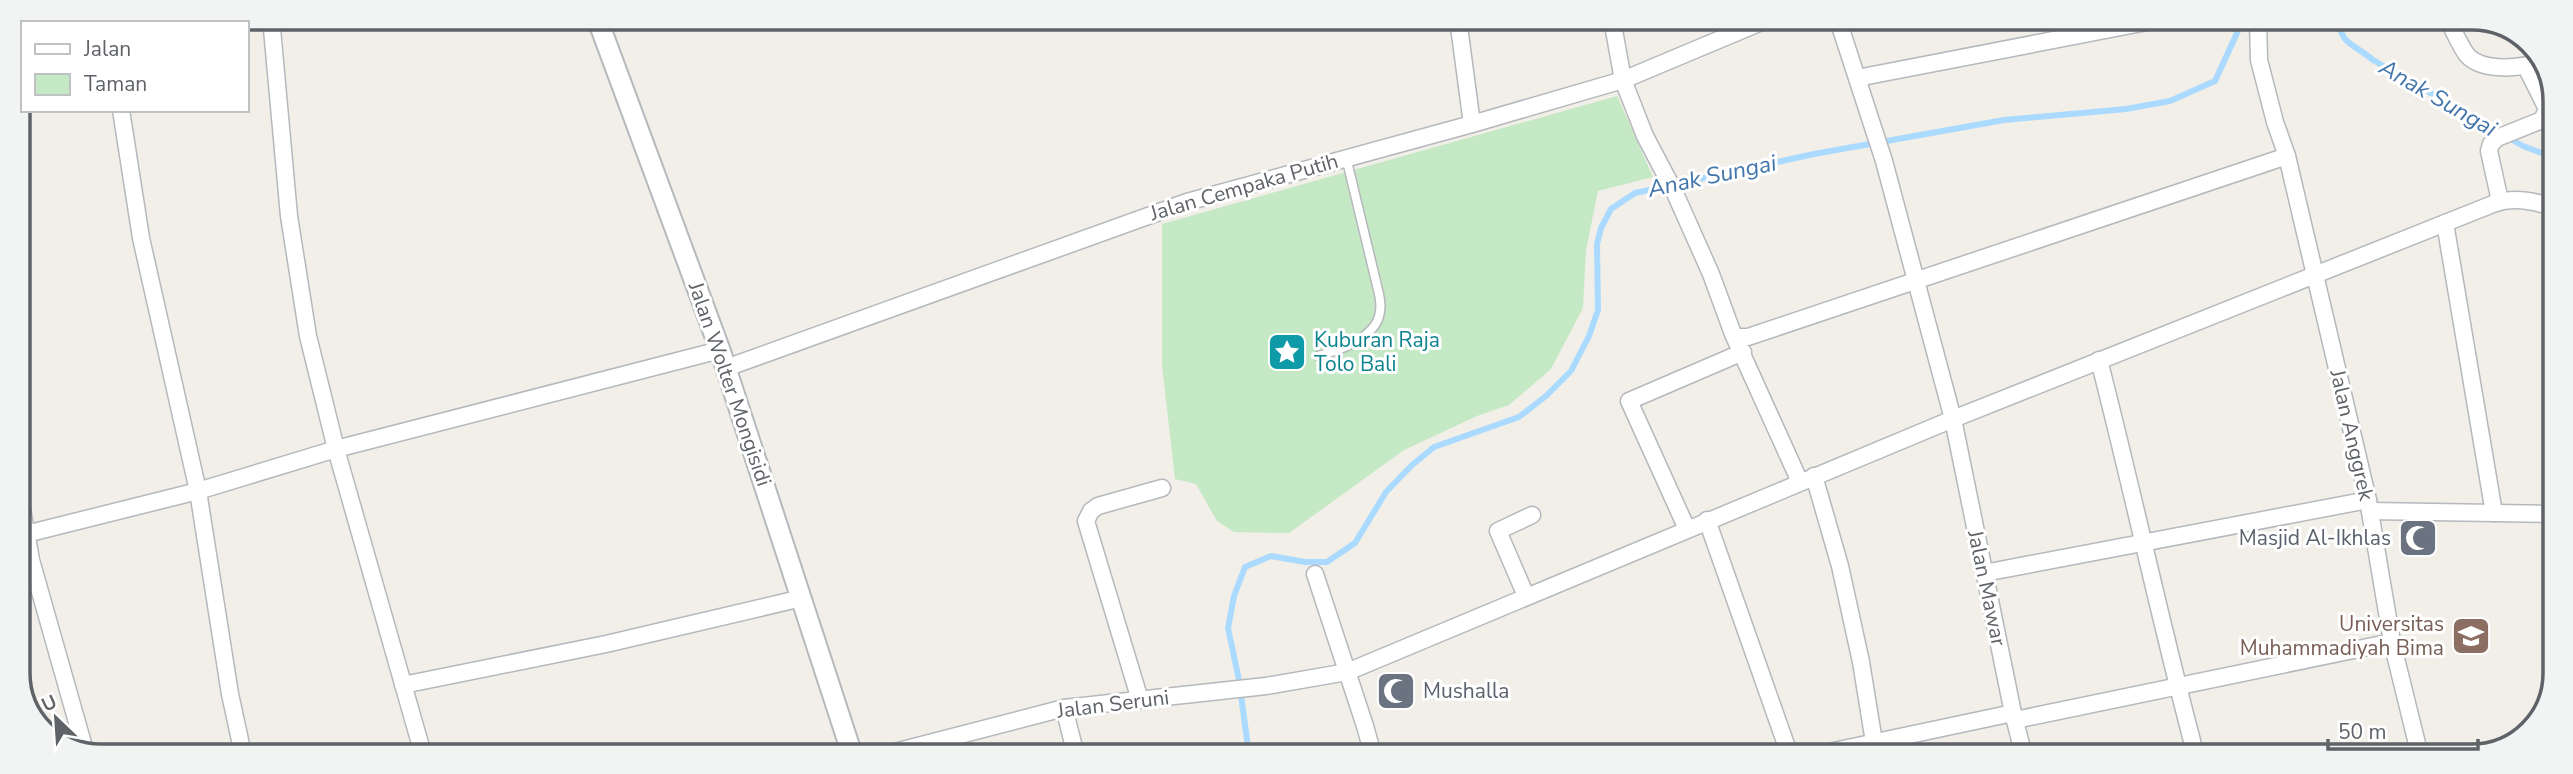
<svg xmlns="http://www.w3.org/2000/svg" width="2573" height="774" font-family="'Nunito Sans',sans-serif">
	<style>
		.green { fill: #c5e8c5 }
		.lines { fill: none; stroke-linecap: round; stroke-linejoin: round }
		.stream { stroke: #aadaff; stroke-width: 6 }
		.service-casing { stroke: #b5b8bc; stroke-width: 11 }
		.minor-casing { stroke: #b5b8bc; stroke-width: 19 }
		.tertiary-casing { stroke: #b5b8bc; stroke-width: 23 }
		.service { stroke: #fff; stroke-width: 8 }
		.minor { stroke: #fff; stroke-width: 16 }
		.tertiary { stroke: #fff; stroke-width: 19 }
		.labels { text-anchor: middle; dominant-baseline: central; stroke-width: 6; stroke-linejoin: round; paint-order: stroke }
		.street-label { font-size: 21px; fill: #5f6368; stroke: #fff }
		.culture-label { font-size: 21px; fill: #0d838f; stroke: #fff; text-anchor: start }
		.worship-label { font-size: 21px; fill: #5b616d; stroke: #fff; text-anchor: end }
		.education-label { font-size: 21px; fill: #785e54; stroke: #fff; text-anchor: end }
		.water-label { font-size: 23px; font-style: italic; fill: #4174aa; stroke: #fff }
		.rim { fill: none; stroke: #5f6368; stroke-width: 3.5 }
	</style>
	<rect width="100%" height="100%" fill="#f1efe8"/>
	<!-- green -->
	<polygon class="green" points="1617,96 1653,177 1598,191 1586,250 1583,308 1551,369 1509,405 1477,416 1404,450 1289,533 1234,532 1217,521 1196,484 1175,479 1162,366 1162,224"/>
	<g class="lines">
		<!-- stream -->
		<g class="stream">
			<path d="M 2340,20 C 2337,43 2359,47 2373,60 L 2523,146 L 2555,158"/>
			<polyline points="1249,755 1239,680 1228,628 1234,596 1245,567 1271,556 1305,562 1327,562 1355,543 1386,492 1412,465 1434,447 1519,417 1546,396 1571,371 1589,336 1598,310 1597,244 1601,228 1611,209 1635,193 1814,154 2004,120 2126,109 2170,101 2215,81 2243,20"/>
		</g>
		<!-- service casing -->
		<g class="service-casing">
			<path id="service" d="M 1318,356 C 1339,351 1378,337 1380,311 C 1381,306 1380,299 1379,294 L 1346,157"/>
		</g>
		<!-- minor casing -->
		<g class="minor-casing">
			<g id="minor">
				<polyline points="107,18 108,23"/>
				<polyline points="271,18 289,216 308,336 336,449 423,754"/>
				<polyline points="1458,19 1472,124"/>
				<polyline points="1612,19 1623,80 1645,136 1674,191 1711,274 1733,334 1800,482"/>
				<polyline points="1838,20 1884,161 1953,419 2013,713 2024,756"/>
				<polyline points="2258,20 2259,60 2275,122 2287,156 2368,500 2392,642 2420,756"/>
				<path d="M 2448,20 C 2454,31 2460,46 2467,55 C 2483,73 2523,68 2542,61"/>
				<polyline points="1857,78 2152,21"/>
				<polyline points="121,110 141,238 198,491 230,694 243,754"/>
				<polyline points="2500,201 2489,151 2491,144 2497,138 2542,120 2547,109 2526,67"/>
				<polyline points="2445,223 2494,513"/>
				<polyline points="1736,337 1748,337 2287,156"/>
				<path d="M 2099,360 C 2133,492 2161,625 2196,756"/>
				<polyline points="726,368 1187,202 1472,124 1623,80 1766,20"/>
				<polyline points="1814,476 1840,566 1861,662 1874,742"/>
				<polyline points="18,487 31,560 86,754"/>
				<polyline points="2370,511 2553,514"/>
				<polyline points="1707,520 1790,756"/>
				<polyline points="1687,529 1629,401 1743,352"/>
				<polyline points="26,534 198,491 336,449 720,350"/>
				<polyline points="1984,573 2368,500"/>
				<polyline points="1315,574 1365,726 1373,755"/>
				<polyline points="1526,596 1498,531 1532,515"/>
				<polyline points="403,685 606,644 802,598"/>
				<polyline points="1140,700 1086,521 1091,511 1098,506 1162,488"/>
				<polyline points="1064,708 1076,755"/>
				<polyline points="2015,720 2392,642"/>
				<path d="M 883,755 L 1064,708 L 1266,686 L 1347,672 L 1953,419 L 2493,204 C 2513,197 2536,200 2555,209"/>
				<polyline points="1810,756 2013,713"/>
			</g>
		</g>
		<!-- tertiary casing -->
		<g class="tertiary-casing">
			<polyline id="tertiary" points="597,18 720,350 852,754"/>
		</g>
		<!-- service -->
		<use href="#service" class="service"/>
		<!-- minor -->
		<use href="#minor" class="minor"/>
		<!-- tertiary -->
		<use href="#tertiary" class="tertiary"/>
	</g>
	<!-- icons -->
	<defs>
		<g id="sight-square" transform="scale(2.0125)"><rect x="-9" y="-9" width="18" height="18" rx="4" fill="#0f9aa8" stroke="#fff"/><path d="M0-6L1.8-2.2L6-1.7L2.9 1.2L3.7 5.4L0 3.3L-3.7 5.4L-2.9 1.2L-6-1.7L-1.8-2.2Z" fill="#fff"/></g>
		<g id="mosque-square" transform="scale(2.0125)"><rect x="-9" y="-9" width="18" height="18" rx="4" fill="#6b7280" stroke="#fff"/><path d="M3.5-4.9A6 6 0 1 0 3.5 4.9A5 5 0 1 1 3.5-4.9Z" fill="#fff"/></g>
		<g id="university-square" transform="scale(2.0125)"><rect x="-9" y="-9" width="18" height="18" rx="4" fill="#8d6e63" stroke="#fff"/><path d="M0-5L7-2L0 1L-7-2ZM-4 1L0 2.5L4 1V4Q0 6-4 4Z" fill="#fff"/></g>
	</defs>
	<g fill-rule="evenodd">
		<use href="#sight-square" x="1287" y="352"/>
		<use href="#mosque-square" x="2418" y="538"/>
		<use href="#university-square" x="2471" y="636"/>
		<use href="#mosque-square" x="1396" y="691"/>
	</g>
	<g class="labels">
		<!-- street labels -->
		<g class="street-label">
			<text transform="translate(1244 187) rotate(-16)">Jalan Cempaka Putih</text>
			<text transform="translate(730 384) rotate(71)">Jalan Wolter Mongisidi</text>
			<text transform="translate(2352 435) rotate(77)">Jalan Anggrek</text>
			<text transform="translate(1987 588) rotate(78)">Jalan Mawar</text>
			<text transform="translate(1113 704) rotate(-7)">Jalan Seruni</text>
		</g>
		<!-- culture labels -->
		<g class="culture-label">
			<text x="1314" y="340">Kuburan Raja<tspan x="1314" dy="24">Tolo Bali</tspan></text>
		</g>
		<!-- worship labels -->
		<g class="worship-label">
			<text x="2391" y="538">Masjid Al-Ikhlas</text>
			<text x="1423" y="691" text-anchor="start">Mushalla</text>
		</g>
		<!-- education labels -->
		<g class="education-label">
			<text x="2444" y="624">Universitas<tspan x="2444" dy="24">Muhammadiyah Bima</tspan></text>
		</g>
		<!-- water labels -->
		<g class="water-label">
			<text transform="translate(2438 98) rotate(30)">Anak Sungai</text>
			<text transform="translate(1712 176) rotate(-12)">Anak Sungai</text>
		</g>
	</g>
	<!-- crop -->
	<path d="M0 0H2573V774H0ZM101 30H2472A71 71 0 0 1 2543 101V673A71 71 0 0 1 2472 744H101A71 71 0 0 1 30 673V101A71 71 0 0 1 101 30Z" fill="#f2f3f3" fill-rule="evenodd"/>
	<path class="rim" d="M101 30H2472A71 71 0 0 1 2543 101V673A71 71 0 0 1 2472 744H101A71 71 0 0 1 30 673V101A71 71 0 0 1 101 30Z"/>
	<!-- legend -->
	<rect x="21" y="21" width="228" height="91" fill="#ffffff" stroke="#bfc1c3" stroke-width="2"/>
	<rect x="35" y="44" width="35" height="10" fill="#ffffff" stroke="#bfc1c3" stroke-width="2"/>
	<text x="84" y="56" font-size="21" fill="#5f6368">Jalan</text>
	<rect x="35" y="74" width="35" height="21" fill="#c5e8c5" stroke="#bfc1c3" stroke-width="2"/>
	<text x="84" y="91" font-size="21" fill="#5f6368">Taman</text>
	<!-- north arrow -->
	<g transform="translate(56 718) rotate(335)" stroke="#ffffff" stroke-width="5" paint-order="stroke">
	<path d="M0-5L12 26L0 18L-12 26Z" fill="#5f6368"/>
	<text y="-10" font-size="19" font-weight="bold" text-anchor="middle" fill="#5f6368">U</text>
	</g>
	<!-- scale -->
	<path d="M2328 739v10h150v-10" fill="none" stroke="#5f6368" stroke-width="3.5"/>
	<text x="2338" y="739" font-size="21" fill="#5f6368" stroke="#ffffff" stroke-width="5" paint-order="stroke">50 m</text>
</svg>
